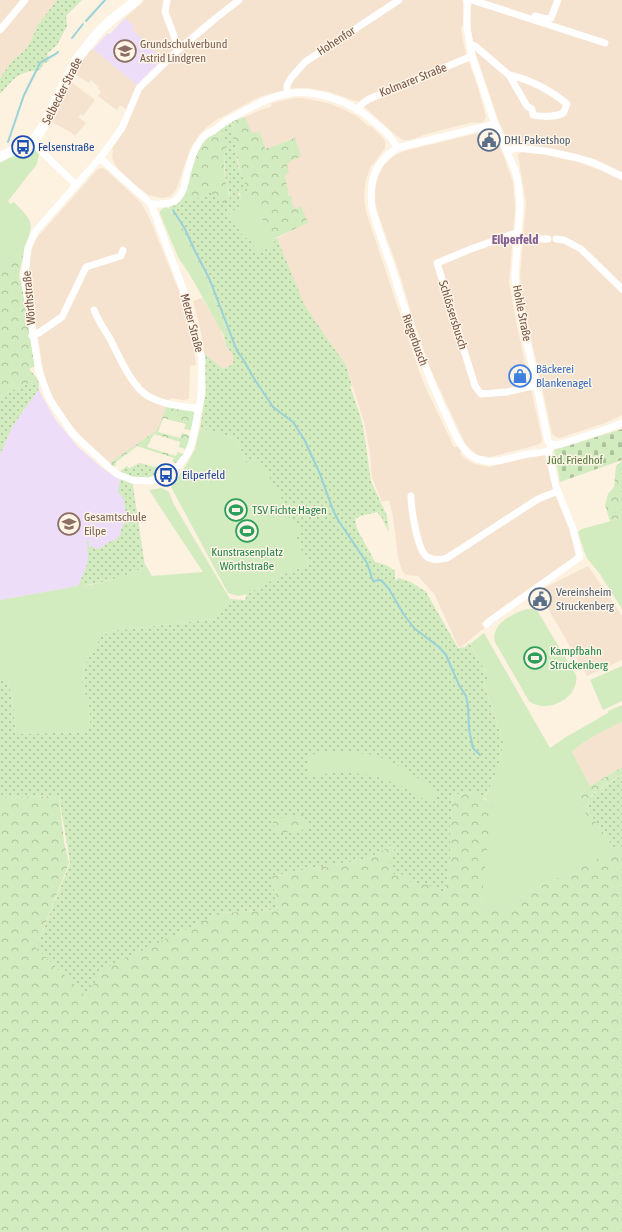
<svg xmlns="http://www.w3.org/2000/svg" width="622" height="1232" font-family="'Asap Condensed',sans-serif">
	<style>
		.residential { fill: #f5e2cf }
		.education { fill: #eeddf9 }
		.grass { fill: url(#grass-dots) }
		.forest { fill: url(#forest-crowns) }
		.cemetery { fill: url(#cemetery-stones) }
		.green { fill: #d2ebbf }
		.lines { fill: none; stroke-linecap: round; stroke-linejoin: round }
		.stream { stroke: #9ad2d9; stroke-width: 2 }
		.street { stroke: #fff; stroke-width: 7 }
		.secondary { stroke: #fff; stroke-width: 10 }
		.labels { text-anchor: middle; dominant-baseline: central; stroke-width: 3; stroke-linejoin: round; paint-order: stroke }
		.street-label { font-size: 12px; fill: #755547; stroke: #fff5e7 }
		.education-label { font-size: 12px; fill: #785e54; stroke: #fff5e7; text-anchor: start }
		.service-label { font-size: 12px; fill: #4e5e75; stroke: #fff5e7; text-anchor: start }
		.transit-label { font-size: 12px; fill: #164399; stroke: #fff5e7; text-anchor: start }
		.shop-label { font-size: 12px; fill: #366cbe; stroke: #fff5e7; text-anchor: start }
		.park-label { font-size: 12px; fill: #537b3e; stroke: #fff5e7 }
		.leisure-label { font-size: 12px; fill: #27864d; stroke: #fff5e7; text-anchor: start }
		.neighbourhood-label { font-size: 13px; font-weight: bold; fill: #846298; stroke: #fff5e7 }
	</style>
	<defs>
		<pattern id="grass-dots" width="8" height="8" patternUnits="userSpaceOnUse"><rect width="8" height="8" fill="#d2ebbf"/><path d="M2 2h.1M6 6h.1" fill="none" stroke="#afc19d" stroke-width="1.8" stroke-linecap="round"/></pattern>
		<pattern id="forest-crowns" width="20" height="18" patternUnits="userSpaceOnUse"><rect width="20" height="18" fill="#d2ebbf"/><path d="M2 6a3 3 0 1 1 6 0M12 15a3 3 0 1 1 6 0" fill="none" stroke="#afc19d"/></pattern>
		<pattern id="cemetery-stones" width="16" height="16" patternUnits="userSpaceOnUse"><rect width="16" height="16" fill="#d2ebbf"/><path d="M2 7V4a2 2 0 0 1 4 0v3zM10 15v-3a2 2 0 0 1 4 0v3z" fill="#afc19d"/></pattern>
	</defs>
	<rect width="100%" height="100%" fill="#fdf1e0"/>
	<!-- residential -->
	<g class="residential">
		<polygon points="0,0 57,0 37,26 31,41 25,50 11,62 0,78"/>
		<polygon points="145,0 462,0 464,4 463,26 461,27 463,41 466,54 478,88 486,117 483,122 478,123 473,122 423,135 419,137 409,140 404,140 398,137 358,101 355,101 330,92 308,88 295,88 272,93 259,97 218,119 208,126 199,135 190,149 176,190 170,196 167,197 162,198 149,195 139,188 118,169 112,158 113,151 112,149 122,134 131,113 120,105 117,110 98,96 101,92 98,89 99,87 91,80 89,83 87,82 75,74 83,60 90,51 93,49 137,85 162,60 131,29 133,26 125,18"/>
		<polygon points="472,0 622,0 622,173 517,145 511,143 507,139 499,122 475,51 471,31 470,15"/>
		<polygon points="71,82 95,100 83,116 81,114 78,117 86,123 75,136 72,133 52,122"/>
		<polygon points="295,98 303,98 328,103 345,110 358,117 367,125 372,127 384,139 385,141 385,148 374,163 371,166 366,179 364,196 366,212 417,365 424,384 454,447 460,447 463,450 460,453 462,456 469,461 475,464 489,467 531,457 544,455 546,456 566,517 576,553 574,557 481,623 484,628 461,647 459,647 457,644 435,595 418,576 406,575 402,571 398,557 393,516 389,500 382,502 372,478 370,453 364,422 346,365 324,334 304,304 277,238 308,223 295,209 292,204 288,192 289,192 287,186 285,174 286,165 292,160 301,157 294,138 269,148 265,148 260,132 252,134 245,117 263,109 271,107 272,103"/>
		<polygon points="487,131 493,132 504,157 513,183 515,207 509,283 517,326 542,439 541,443 537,445 490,457 477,455 469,448 465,443 443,396 430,368 414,322 399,272 378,213 375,201 376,183 379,175 385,164 394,156 404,151"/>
		<polygon points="522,152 546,155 577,162 602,171 622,181 622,415 605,423 559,438 554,436 552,433 523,301 520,277 526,202 518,156 519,154"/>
		<polygon points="102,168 106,170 136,198 141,203 149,217 182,299 193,338 196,365 190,366 189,399 183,400 170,398 157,430 110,463 82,437 71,424 61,412 48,387 43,369 28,276 30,252 36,239 98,169"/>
		<polygon points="202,298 219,326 227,347 233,355 233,364 223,369 204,353 201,332 193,301"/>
		<polygon points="588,566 622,616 622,660 587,676 538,591"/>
		<polygon points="622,722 622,767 590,786 572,752 579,746 602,731"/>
	</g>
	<!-- education -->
	<g class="education">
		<polygon points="125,18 134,26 132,29 162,59 137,85 93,49 108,33 110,34"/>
		<polygon points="39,389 42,396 55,419 77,446 102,468 120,480 132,480 145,567 78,586 0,600 0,455 12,427"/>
	</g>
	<!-- grass -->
	<g class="grass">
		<path d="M 57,0 L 82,0 L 66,16 L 67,26 L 57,45 L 47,54 L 49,61 L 43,64 L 40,70 C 17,72 15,78 0,94 L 0,78 L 11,62 L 25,50 L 31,41 L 37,26 Z"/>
		<path d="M 231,118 L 238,165 L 248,190 L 245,193 L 238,193 L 241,198 L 238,211 L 227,210 L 244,237 L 250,238 L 274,245 L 273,239 L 277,238 L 304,304 L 324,334 L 346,365 L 352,386 L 350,386 L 360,415 L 364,432 L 371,481 L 387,516 L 389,533 L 382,518 L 377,512 L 361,516 L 355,519 L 357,529 L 375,562 L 386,565 L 395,571 L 395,581 L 398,578 L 411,582 L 426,592 L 458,648 L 465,647 L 469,643 L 489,677 L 484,683 L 503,742 C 502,763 493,780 485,798 L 481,798 L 473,792 L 453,795 L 450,832 L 450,859 L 444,897 L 413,885 L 404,875 L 391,874 L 389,864 L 396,843 L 367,859 L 272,876 L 278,910 L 221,913 L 87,998 L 36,948 L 70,863 L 59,796 L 0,798 L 0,681 L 8,679 L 13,701 L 16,734 L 82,732 L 90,727 L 89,705 L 82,685 L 83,669 L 90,654 L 101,637 L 110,631 L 216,619 L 230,599 L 245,600 L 247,594 L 281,575 L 309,565 L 295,538 L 259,459 L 247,464 L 236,439 L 200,428 L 206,390 L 204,353 L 223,369 L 233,364 L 233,355 L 227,347 L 223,334 L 227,332 L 226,329 L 205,275 L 167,203 L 181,194 L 195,199 L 206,194 L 209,190 L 221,203 L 230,194 L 226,184 L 225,174 L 224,153 L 226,146 L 221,125 Z"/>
		<polygon points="38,379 39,389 12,427 0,455 0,396"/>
		<path d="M 140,463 L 158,468 L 161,464 L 174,469 L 160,478 L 132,480 L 145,567 C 124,577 101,584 78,586 L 86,568 L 88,558 L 87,540 L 89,541 L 89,547 L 94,547 L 94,549 L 104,547 L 104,545 L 113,540 L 114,541 L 121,534 L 120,532 L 124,523 L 126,523 L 127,513 L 126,513 L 124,502 L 125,502 L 120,493 L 119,494 L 118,492 L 121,476 L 117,474 L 127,466 L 129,468 Z"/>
		<path d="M 622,775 L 622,854 L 618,849 L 615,850 L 589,812 C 588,808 587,804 589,800 C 595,790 613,781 622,775 Z"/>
	</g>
	<!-- forest -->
	<g class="forest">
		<path d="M 245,117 L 252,133 L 260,132 L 265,148 L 269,148 L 295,138 L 301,157 L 292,160 L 287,165 L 289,173 L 285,175 L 287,186 L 289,192 L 288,193 L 289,196 L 291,195 L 292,200 L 291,201 L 295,209 L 301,206 L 308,223 L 273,239 C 254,208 238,175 234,139 C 233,133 232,127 232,121 Z"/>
		<path d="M 221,125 L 225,139 L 227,140 L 228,144 C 222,150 224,175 226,183 C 227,189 230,193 230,199 L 225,202 L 221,203 L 209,191 C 203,198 192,202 183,199 L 181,194 L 199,143 Z"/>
		<polygon points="24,251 19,275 25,301 35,366 29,369 38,379 0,396 0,266"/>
		<polygon points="168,403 199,409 194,431 184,429 186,424 163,418 158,432 180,438 182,433 193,437 189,450 179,447 180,442 154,434 147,447 176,456 178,452 186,455 179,465 172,461 174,458 137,446 115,463 116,465 111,469 107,465 157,430"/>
		<polygon points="622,461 622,518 610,521 605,505 608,494 614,487 616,466"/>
		<path d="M 622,767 L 622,775 C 613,780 595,790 589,800 C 587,804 588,808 589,812 L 615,850 L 618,849 L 622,854 L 622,1232 L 0,1232 L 0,798 L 59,796 L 64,842 L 69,863 L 36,948 L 87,997 L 101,970 L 221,913 L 278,910 L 272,876 L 367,859 L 396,843 L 390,864 L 392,874 L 404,875 L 413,885 C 430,883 431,885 444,896 L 450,859 L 450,832 L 453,795 L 473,792 C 480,797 486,799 493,805 L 481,908 L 507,907 L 530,891 L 609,853 L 582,808 L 573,799 L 590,786 Z"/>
		<polygon points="304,813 304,820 308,826 302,830 281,833 274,832 273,818 281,818 286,816 296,817"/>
	</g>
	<!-- cemetery -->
	<polygon class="cemetery" points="622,429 622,460 560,482 554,450"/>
	<!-- green -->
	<g class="green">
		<path d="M 33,144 L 39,154 L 37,164 L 8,201 L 10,204 L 14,202 C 36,225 33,222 24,251 L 0,266 L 0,159 Z"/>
		<polygon points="218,162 220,184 209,185 208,163"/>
		<polygon points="242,187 245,193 248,190 257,210 273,239 274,245 256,255 251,238 248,239 244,237 227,210 238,211 241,198 238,188"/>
		<path d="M 165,207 L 170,209 L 205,275 L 227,332 L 223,334 L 190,275 L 178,257 L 160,214 C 160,210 162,209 165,207 Z"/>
		<polygon points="200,428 236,439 247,464 259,459 301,532 295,538 309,565 281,575 247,594 238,596 228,593 171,487 185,467 195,449"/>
		<polygon points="162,488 169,492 174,505 230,599 216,619 110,631 101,637 90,654 83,669 82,685 89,705 90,727 82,732 16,734 13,701 8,679 0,681 0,600 78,586 90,585 108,581 139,570 145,567 145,564 152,576 203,572 149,490"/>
		<polygon points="622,518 622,609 600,574 587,558 584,551 578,532 582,529"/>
		<path d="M 527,609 L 534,609 L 538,612 L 576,675 C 580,698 546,715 529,701 L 495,642 C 490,625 513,613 527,609 Z"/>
		<path d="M 484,633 L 550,748 L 566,737 L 608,713 L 608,711 L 622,705 L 622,722 C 604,730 586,739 572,752 L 590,786 L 573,799 L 582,808 L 610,853 L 530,891 L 507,907 L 481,909 L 492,805 L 485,798 C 493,780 502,763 503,742 L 484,682 L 489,677 L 470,644 Z"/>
		<polygon points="622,666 622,701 603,710 590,680"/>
		<path d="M 327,752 L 348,752 L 375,755 L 399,766 L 424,782 L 438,793 L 432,805 C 403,784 373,771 337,773 C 328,773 319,775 309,776 L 309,755 Z"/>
	</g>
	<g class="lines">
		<!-- stream -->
		<g class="stream">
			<polyline points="86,21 105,0"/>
			<polyline points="72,38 83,24"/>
			<path d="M 8,142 L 24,95 L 40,63 C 46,58 53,57 58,52"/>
			<polyline points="173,210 185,229 195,251 210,280 237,351 243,359 253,377 273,407 293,422 304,439 320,474 333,510 338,520 367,563 373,581 381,580 389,589 404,615 415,629 439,647 446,655 459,685 466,696 468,706 469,729 473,748 480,755"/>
		</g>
		<!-- street -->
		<g class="street">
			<polyline points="167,0 165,12 179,49"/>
			<path d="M 467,0 L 467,28 L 472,56 L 495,124 L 515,170 L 518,182 L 520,204 L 515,275 C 516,301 523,326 529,351 C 536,381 542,411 548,441 L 552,445"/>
			<polyline points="472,0 605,43"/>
			<polyline points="535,16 546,19 551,18 558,0"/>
			<polyline points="0,30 25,0"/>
			<path d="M 470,45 L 475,46 L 509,75 C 529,79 552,91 567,104 C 566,107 565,110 563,113 C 557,117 540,117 533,115 L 532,109 L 527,106 L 509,75"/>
			<polyline points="287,94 287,85 291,78 305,62 399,0"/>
			<polyline points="357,110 362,104 369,99 472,56"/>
			<polyline points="33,141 36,146 76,185"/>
			<path d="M 397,148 C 374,163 369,181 372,208 C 377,228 385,248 392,268 C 408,320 425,372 449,421 C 454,432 461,450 472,456 C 491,468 508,457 528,454 C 535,453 541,453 548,451"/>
			<polyline points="507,151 517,148 546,151 578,158 592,162 622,176"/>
			<polyline points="100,158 151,204 183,289 202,359 201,397 192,442 188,453 179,465 170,473 160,478 149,481 132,480 117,474 111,469 73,434 50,400 39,372 26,289 25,275 28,248 35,232 100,158 122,128 139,88 179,49 216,18 239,0"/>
			<path d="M 151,204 C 158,204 169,205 175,201 C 184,194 185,183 187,174 C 191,160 195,143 207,134 C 209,133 211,132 213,131 C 219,127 224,122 230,119 C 245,110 269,97 286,94 C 314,88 353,102 373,121 C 382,129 393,137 397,148 L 495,124"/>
			<polyline points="518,233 513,234 471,249 437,263 475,386 481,394 507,392 537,385"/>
			<polyline points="518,239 548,239"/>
			<polyline points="556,239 564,240 581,249 622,289"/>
			<path d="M 94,310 C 98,320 103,328 109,337 C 118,354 131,386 148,396 C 163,405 182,406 199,409"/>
			<polyline points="32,336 40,332 62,317 86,267 121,256 123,250"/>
			<polyline points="552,445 561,444 604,430 622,423"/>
			<path d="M 411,496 C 411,508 417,548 426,556 C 432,561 440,560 447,558 L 538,499 L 558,491"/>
			<polyline points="487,624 491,620 580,557 573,529 556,487 548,451 551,447"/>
		</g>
		<!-- secondary -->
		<polyline class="secondary" points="0,157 33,141 43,127 77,59 101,29 120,13 137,0"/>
	</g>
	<!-- icons -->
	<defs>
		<g id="school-ring" transform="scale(1.15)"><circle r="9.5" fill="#fff5e7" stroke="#8d6e63" stroke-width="1.5"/><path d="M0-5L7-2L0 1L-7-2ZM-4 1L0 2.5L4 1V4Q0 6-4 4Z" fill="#8d6e63"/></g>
		<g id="civic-ring" transform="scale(1.15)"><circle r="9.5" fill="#fff5e7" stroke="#5c6f8a" stroke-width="1.5"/><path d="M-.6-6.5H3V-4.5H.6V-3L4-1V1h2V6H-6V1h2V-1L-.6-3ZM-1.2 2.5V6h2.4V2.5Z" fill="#5c6f8a"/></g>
		<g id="bus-ring" transform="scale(1.15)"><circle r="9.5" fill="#fff5e7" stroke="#1a4fb4" stroke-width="1.5"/><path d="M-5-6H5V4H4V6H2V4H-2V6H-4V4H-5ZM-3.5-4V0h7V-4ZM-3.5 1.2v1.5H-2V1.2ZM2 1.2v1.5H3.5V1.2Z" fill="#1a4fb4"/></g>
		<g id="shop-ring" transform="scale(1.15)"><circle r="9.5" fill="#fff5e7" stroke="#3f7fe0" stroke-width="1.5"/><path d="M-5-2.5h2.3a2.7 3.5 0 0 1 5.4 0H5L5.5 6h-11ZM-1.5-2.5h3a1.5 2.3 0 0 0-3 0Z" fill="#3f7fe0"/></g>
		<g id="stadium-ring" transform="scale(1.15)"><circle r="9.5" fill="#fff5e7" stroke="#2e9e5b" stroke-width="1.5"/><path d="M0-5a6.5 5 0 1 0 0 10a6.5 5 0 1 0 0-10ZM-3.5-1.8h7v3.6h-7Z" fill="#2e9e5b"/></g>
	</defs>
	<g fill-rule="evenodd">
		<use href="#school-ring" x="125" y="51"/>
		<use href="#civic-ring" x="489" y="140"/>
		<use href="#bus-ring" x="23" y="147"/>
		<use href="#shop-ring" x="520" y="376"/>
		<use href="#bus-ring" x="166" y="475"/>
		<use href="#stadium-ring" x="236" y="510"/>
		<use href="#school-ring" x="69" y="524"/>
		<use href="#stadium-ring" x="247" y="531"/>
		<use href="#civic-ring" x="540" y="599"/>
		<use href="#stadium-ring" x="535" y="658"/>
	</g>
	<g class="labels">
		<!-- street labels -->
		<g class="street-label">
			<text transform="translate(336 41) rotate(-33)">Hohenfor</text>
			<text transform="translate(413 80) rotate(-22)">Kolmarer Straße</text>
			<text transform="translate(62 91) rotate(-63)">Selbecker Straße</text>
			<text transform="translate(29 298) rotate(-95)">Wörthstraße</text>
			<text transform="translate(522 313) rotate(79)">Hohle Straße</text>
			<text transform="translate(453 315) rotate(73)">Schlössersbusch</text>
			<text transform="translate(192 323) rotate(75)">Metzer Straße</text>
			<text transform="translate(415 340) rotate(70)">Riegerbusch</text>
		</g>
		<!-- education labels -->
		<g class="education-label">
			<text x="140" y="44">Grundschulverbund<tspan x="140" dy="14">Astrid Lindgren</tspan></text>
			<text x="84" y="517">Gesamtschule<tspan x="84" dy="14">Eilpe</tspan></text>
		</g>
		<!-- service labels -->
		<g class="service-label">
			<text x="504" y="140">DHL Paketshop</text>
			<text x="556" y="592">Vereinsheim<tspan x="556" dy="14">Struckenberg</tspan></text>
		</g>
		<!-- transit labels -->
		<g class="transit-label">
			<text x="38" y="147">Felsenstraße</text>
			<text x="182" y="475">Eilperfeld</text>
		</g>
		<!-- shop labels -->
		<g class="shop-label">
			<text x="536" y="369">Bäckerei<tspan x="536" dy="14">Blankenagel</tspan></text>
		</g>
		<!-- park labels -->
		<g class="park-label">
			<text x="575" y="460">Jüd. Friedhof</text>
		</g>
		<!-- leisure labels -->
		<g class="leisure-label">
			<text x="252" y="510">TSV Fichte Hagen</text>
			<text x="247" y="552" text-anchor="middle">Kunstrasenplatz<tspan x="247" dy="14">Wörthstraße</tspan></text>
			<text x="550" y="651">Kampfbahn<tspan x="550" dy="14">Struckenberg</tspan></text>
		</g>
		<!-- neighbourhood labels -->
		<g class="neighbourhood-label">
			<text x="515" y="239">Eilperfeld</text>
		</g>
	</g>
</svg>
